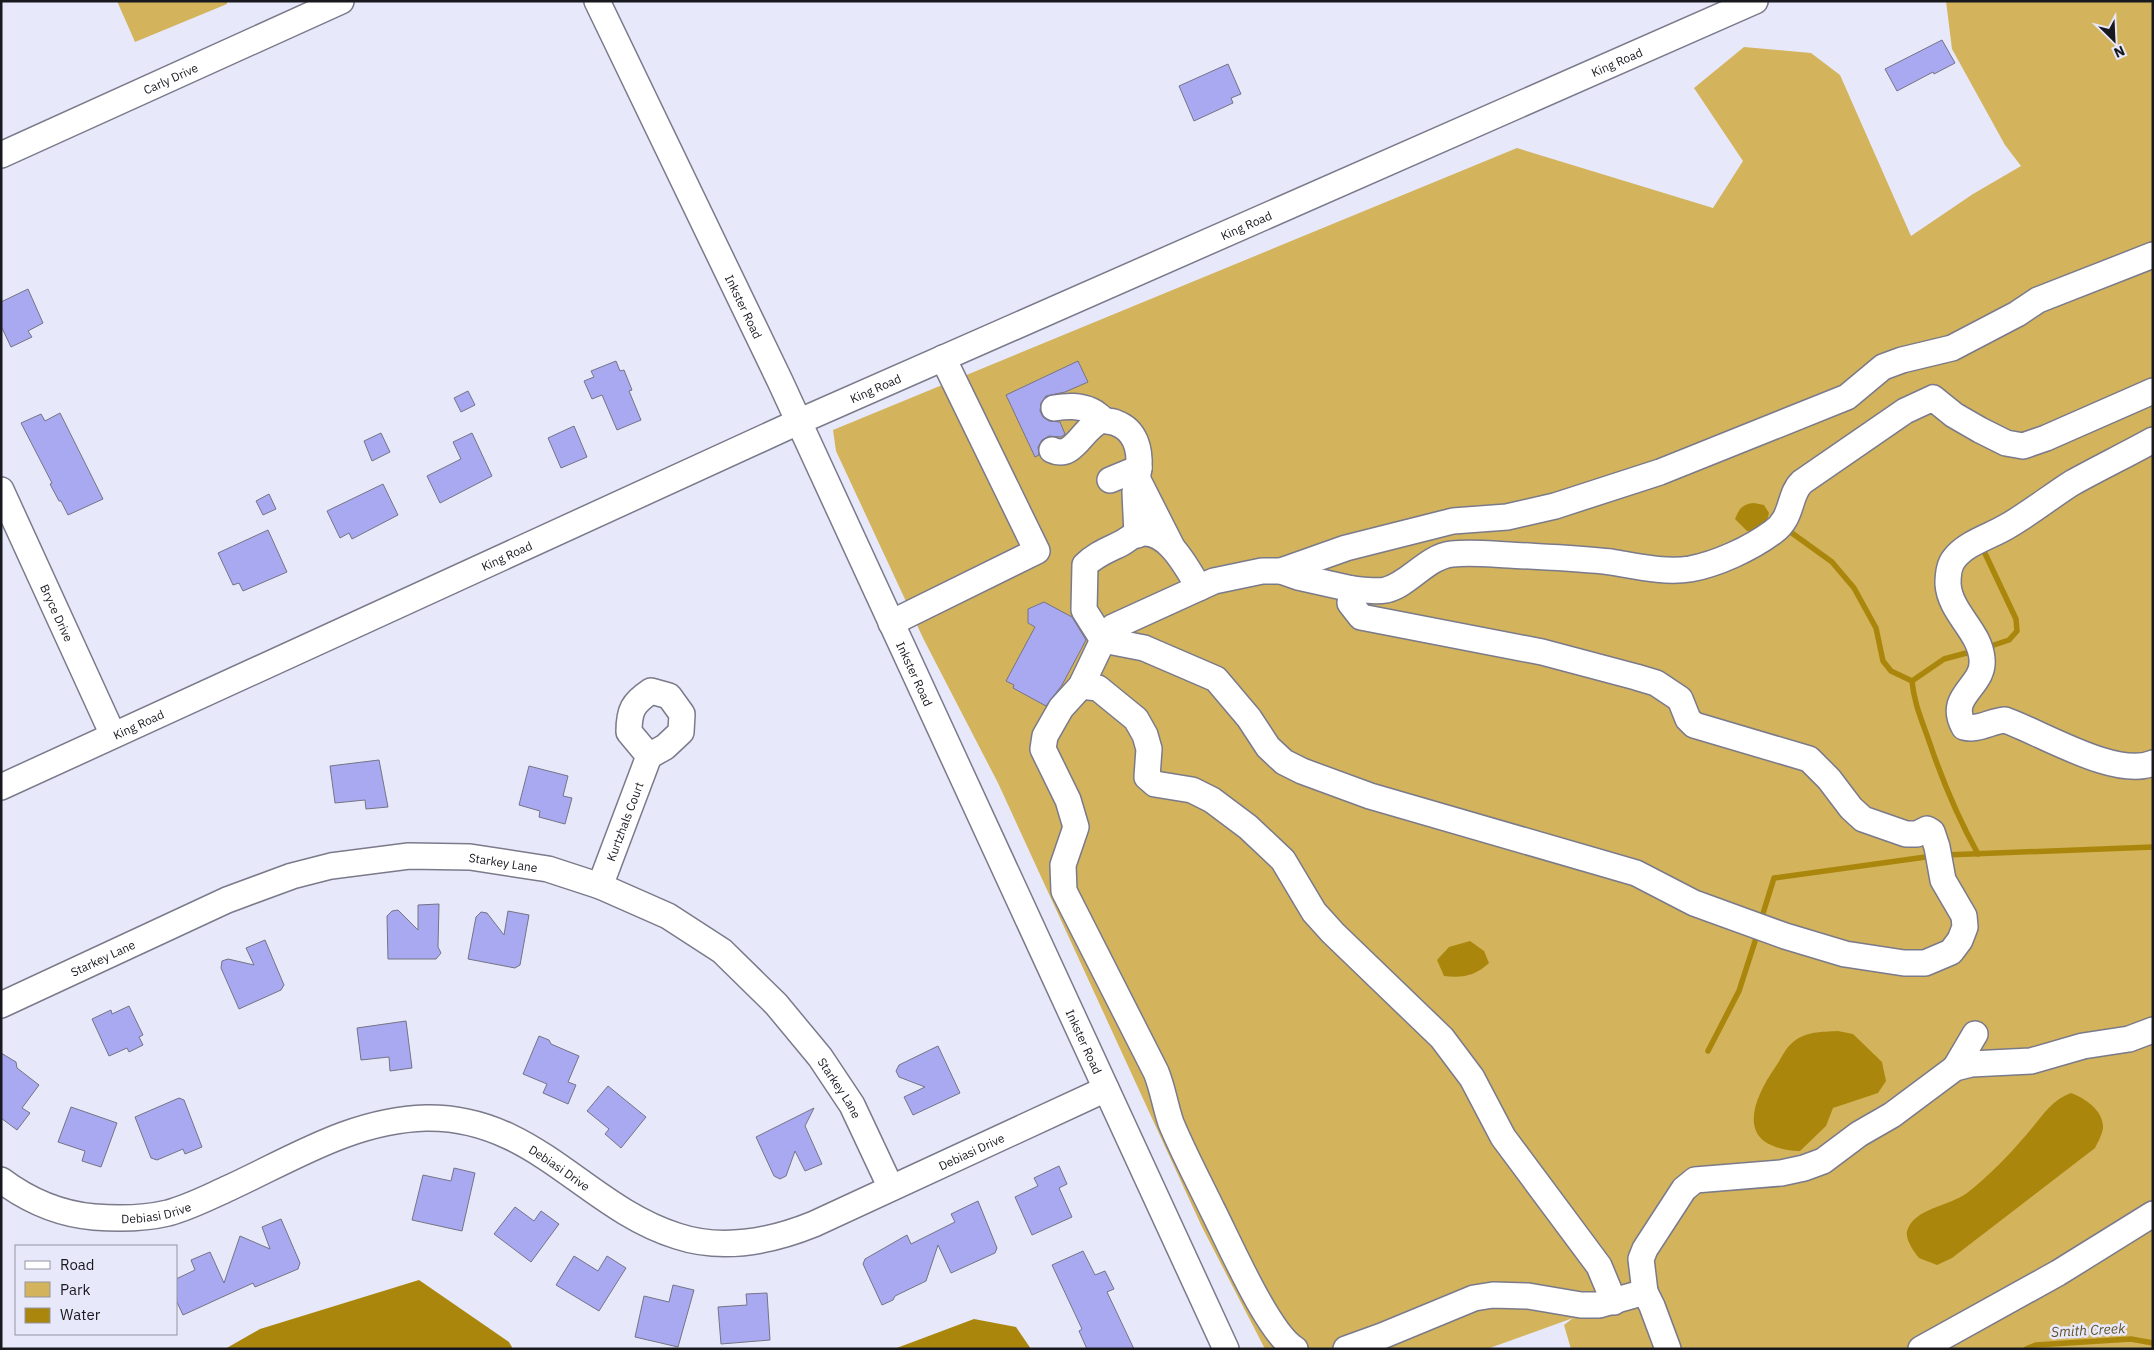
<svg xmlns="http://www.w3.org/2000/svg" width="2154" height="1350" font-family="'IBM Plex Sans',sans-serif">
	<style>
		.green { fill: #d3b35b }
		.water { fill: #aa870c }
		.lines { fill: none; stroke-linecap: round; stroke-linejoin: round }
		.stream { stroke: #aa870c; stroke-width: 5.5 }
		.building { fill: #a9a9f1; stroke: #747485 }
		.minor-casing { stroke: #7a7a8b; stroke-width: 28 }
		.minor { stroke: #fff; stroke-width: 25 }
		.labels { text-anchor: middle; dominant-baseline: central; stroke-width: 5; stroke-linejoin: round; paint-order: stroke }
		.street-label { font-size: 12px; fill: #18181f; stroke: #e7e8fa }
		.water-label { font-size: 14px; font-style: italic; fill: #635329; stroke: #e7e8fa }
	</style>
	<rect width="100%" height="100%" fill="#e7e8fa"/>
	<!-- green -->
	<g class="green">
		<polygon points="117,1 227,1 227,4 135,42"/>
		<polygon points="1946,1 2153,1 2153,1349 1571,1349 1564,1325 1573,1318 1487,1349 1265,1349 1202,1227 998,783 924,640 836,451 833,430 1517,148 1713,208 1743,161 1694,88 1744,47 1811,53 1840,75 1911,236 1973,194 2021,166 2005,145 1952,49"/>
	</g>
	<!-- water -->
	<g class="water">
		<path d="M 1754,503 L 1764,505 L 1769,513 L 1767,521 L 1758,531 L 1747,531 L 1735,519 C 1739,509 1742,504 1754,503 Z"/>
		<path d="M 1470,941 L 1484,951 L 1489,963 C 1475,976 1463,978 1444,976 L 1437,960 L 1449,947 Z"/>
		<path d="M 1838,1031 L 1853,1034 L 1882,1062 L 1886,1081 L 1878,1093 L 1833,1108 L 1826,1126 L 1800,1151 C 1736,1148 1749,1105 1776,1066 C 1781,1059 1785,1049 1791,1044 C 1804,1031 1821,1032 1838,1031 Z"/>
		<path d="M 2071,1093 C 2085,1098 2104,1111 2103,1128 C 2102,1135 2098,1142 2095,1148 L 1952,1258 L 1937,1265 L 1919,1258 C 1914,1252 1905,1239 1907,1231 C 1914,1208 1950,1206 1967,1193 C 1988,1177 2010,1154 2027,1134 C 2041,1118 2051,1100 2071,1093 Z"/>
		<polygon points="419,1280 509,1342 513,1349 225,1349 260,1329"/>
		<polygon points="974,1319 1016,1327 1031,1349 894,1349"/>
	</g>
	<g class="lines">
		<!-- stream -->
		<g class="stream">
			<polyline points="1785,528 1832,562 1854,588 1876,628 1883,661 1891,671 1912,681"/>
			<polyline points="1981,545 2016,619 2017,631 2009,640 1985,648"/>
			<path d="M 1974,651 L 1944,659 L 1912,681 C 1914,704 1923,723 1930,744 C 1943,782 1958,818 1978,854"/>
			<polyline points="1945,855 2153,847"/>
			<polyline points="1761,920 1774,878 1933,856"/>
			<polyline points="1708,1051 1739,991 1758,932"/>
			<polyline points="2026,1349 2036,1345 2131,1339 2153,1343"/>
		</g>
	</g>
	<!-- building -->
	<g class="building">
		<polygon points="1942,40 1955,63 1934,74 1933,72 1897,91 1885,69"/>
		<polygon points="1228,64 1241,94 1231,98 1233,103 1194,121 1179,86"/>
		<polygon points="28,289 43,323 28,331 32,337 11,347 1,326 1,302"/>
		<polygon points="616,361 620,371 624,370 632,390 629,391 641,420 617,430 602,395 592,399 584,381 594,377 591,371"/>
		<polygon points="1078,361 1088,382 1065,392 1046,396 1041,403 1040,411 1043,417 1049,421 1060,422 1065,434 1061,437 1049,436 1042,440 1038,447 1039,455 1035,457 1006,395"/>
		<polygon points="468,391 475,405 461,412 454,398"/>
		<polygon points="60,413 103,499 68,515 61,501 59,501 50,484 52,483 21,423 41,414 45,421"/>
		<polygon points="574,426 587,457 561,468 548,438"/>
		<polygon points="381,433 390,452 372,461 364,441"/>
		<polygon points="472,433 492,476 440,503 427,476 461,459 453,442"/>
		<polygon points="383,484 398,515 352,539 349,533 340,538 327,511"/>
		<polygon points="269,494 276,509 263,515 256,501"/>
		<polygon points="268,530 287,572 243,591 239,583 233,585 218,553"/>
		<polygon points="1044,602 1072,617 1086,640 1062,685 1046,706 1013,688 1014,685 1006,681 1035,627 1028,623 1028,609"/>
		<polygon points="379,760 388,807 366,809 365,800 335,803 330,766"/>
		<polygon points="529,766 568,776 563,796 572,798 565,824 539,817 540,811 519,805"/>
		<polygon points="439,904 438,947 441,953 436,959 388,959 387,916 392,911 398,910 418,930 418,905"/>
		<polygon points="508,911 529,915 520,965 515,968 468,959 476,917 481,912 487,913 504,935"/>
		<polygon points="265,940 284,985 281,990 239,1009 221,968 222,961 228,959 254,965 246,948"/>
		<polygon points="129,1006 143,1035 139,1037 143,1045 129,1052 127,1048 109,1056 92,1019 111,1010 112,1014"/>
		<polygon points="406,1021 412,1068 390,1071 389,1057 361,1060 357,1028"/>
		<polygon points="539,1036 549,1040 551,1044 579,1056 568,1082 576,1085 568,1104 543,1093 547,1084 523,1074"/>
		<polygon points="938,1046 960,1093 913,1115 904,1097 925,1087 899,1077 896,1071 899,1065"/>
		<polygon points="1,1053 16,1062 17,1068 39,1085 22,1108 30,1113 17,1130 1,1118"/>
		<polygon points="608,1086 646,1117 621,1148 605,1134 609,1129 587,1111"/>
		<polygon points="179,1098 184,1100 202,1147 185,1154 183,1149 157,1160 151,1158 135,1117"/>
		<polygon points="71,1107 117,1123 101,1167 82,1161 85,1151 58,1142"/>
		<polygon points="814,1108 805,1126 822,1164 805,1171 795,1151 786,1176 780,1179 774,1176 756,1137"/>
		<polygon points="1059,1166 1067,1184 1059,1188 1072,1217 1032,1235 1015,1197 1038,1186 1034,1178"/>
		<polygon points="454,1168 475,1173 462,1231 412,1220 423,1175 451,1181"/>
		<polygon points="978,1201 997,1248 995,1253 951,1273 938,1245 926,1281 895,1296 893,1300 882,1305 863,1264 865,1259 907,1235 911,1244 955,1222 951,1214"/>
		<polygon points="515,1207 534,1221 541,1211 559,1224 531,1262 494,1234"/>
		<polygon points="281,1219 300,1263 298,1269 255,1287 253,1283 183,1315 176,1300 176,1279 195,1270 191,1260 210,1252 224,1283 240,1236 270,1249 262,1227"/>
		<polygon points="1083,1251 1095,1275 1105,1271 1114,1289 1107,1292 1134,1349 1087,1349 1079,1331 1082,1329 1052,1265"/>
		<polygon points="574,1256 598,1271 607,1256 626,1268 599,1311 556,1285"/>
		<polygon points="673,1285 694,1290 678,1347 635,1337 644,1296 669,1302"/>
		<polygon points="767,1293 770,1340 721,1344 718,1307 747,1305 746,1294"/>
	</g>
	<g class="lines">
		<!-- minor casing -->
		<g class="minor-casing">
			<g id="minor">
				<path id="s1" d="M 597,1 L 780,381 L 1226,1349"/>
				<path id="s2" d="M 1,155 L 341,1"/>
				<path d="M 1054,408 C 1067,406 1079,405 1092,411 C 1097,413 1100,418 1105,420 C 1108,422 1113,421 1116,423 C 1136,430 1140,450 1139,468"/>
				<path d="M 2153,440 C 2126,455 2099,468 2072,483 C 2050,497 2029,514 2006,527 C 1989,537 1966,543 1954,559 C 1949,565 1948,576 1948,584 C 1950,613 1980,631 1982,659 C 1985,687 1946,695 1964,727 C 1977,731 1991,721 2005,720 C 2042,733 2116,779 2153,763"/>
				<path d="M 1052,450 C 1075,461 1083,424 1104,420"/>
				<polyline points="1137,478 1172,547"/>
				<polyline points="1110,480 1139,468 1135,492 1137,535"/>
				<path id="s3" d="M 1,490 L 113,735"/>
				<polyline points="1281,571 1298,577 1352,589"/>
				<path d="M 1199,588 C 1187,568 1165,523 1135,535 C 1130,537 1126,541 1122,543 C 1108,550 1096,554 1085,565 L 1084,610 L 1103,640 L 1144,648 L 1216,679 L 1249,718 L 1268,747 L 1284,762 L 1302,771 L 1370,796 L 1636,873 L 1694,903 L 1785,936 L 1845,954 L 1904,963 L 1925,963 L 1951,952 L 1960,940 L 1965,927 L 1964,916 L 1943,880 L 1937,847 L 1932,832 L 1927,829 L 1917,834 L 1906,834 L 1863,819 L 1851,808 L 1829,779 L 1809,759 L 1694,725 L 1688,719 L 1680,699 L 1656,683 L 1636,677 L 1542,652 L 1361,617 L 1350,603 L 1352,589 C 1363,590 1375,592 1386,590 C 1410,584 1426,557 1452,554 C 1471,552 1489,554 1509,555 C 1543,557 1577,558 1611,562 C 1636,566 1664,573 1690,569 C 1717,564 1750,549 1773,532 C 1794,517 1788,495 1802,482 L 1905,411 L 1933,398 L 1954,415 L 1980,430 L 2006,443 L 2023,446 L 2046,438 L 2153,391"/>
				<polyline points="891,623 1037,551 943,358"/>
				<polyline points="1081,686 1098,688 1136,719 1145,735 1149,749 1147,777 1155,784 1192,790 1212,800 1248,827 1283,860 1314,912 1333,933 1442,1038 1472,1078 1503,1137 1599,1266 1614,1302"/>
				<path id="s4" d="M 1,787 L 798,422 L 1755,1"/>
				<path id="s5" d="M 600,886 L 649,756 L 665,747 L 681,732 L 682,714 L 669,696 L 651,691 C 633,703 629,710 629,732 L 649,756"/>
				<path id="s6" d="M 1,1005 L 227,900 L 292,876 L 331,866 L 409,856 L 470,857 L 548,869 L 600,886 L 668,916 L 722,951 L 776,1004 L 820,1057 L 852,1105 L 891,1188"/>
				<polyline points="1955,1068 1975,1034"/>
				<path id="s7" d="M 1,1180 C 29,1201 59,1214 94,1217 C 119,1219 143,1219 168,1213 C 190,1207 209,1197 229,1188 C 294,1158 353,1120 426,1118 C 534,1116 585,1207 677,1236 C 722,1251 772,1241 814,1224 L 1106,1089"/>
				<polyline points="1645,1292 1641,1259 1645,1249 1684,1189 1695,1180 1781,1173 1804,1168 1823,1161 1859,1134 1892,1115 1955,1068 1971,1064 2031,1061 2083,1046 2129,1039 2153,1030"/>
				<path d="M 1295,1349 C 1268,1333 1228,1240 1212,1209 C 1198,1180 1183,1152 1171,1123 C 1165,1106 1163,1089 1156,1072 L 1064,891 L 1063,865 L 1076,827 L 1068,800 L 1043,749 L 1045,736 L 1061,708 L 1081,686 L 1103,640 L 1113,627 L 1214,581 L 1262,571 L 1281,571 L 1346,548 L 1453,521 L 1507,517 L 1555,506 L 1660,472 L 1847,397 L 1883,367 L 1902,360 L 1952,348 L 2017,314 L 2038,300 L 2153,255"/>
				<polyline points="1346,1349 1382,1336 1474,1298 1493,1295 1528,1296 1581,1305 1599,1305 1645,1292 1652,1306 1668,1349"/>
				<polyline points="1921,1349 2058,1273 2153,1214"/>
			</g>
		</g>
		<!-- minor -->
		<use href="#minor" class="minor"/>
	</g>
	<g class="labels">
		<!-- street labels -->
		<g class="street-label">
			<text stroke="none"><textPath href="#s4" startOffset="1771">King Road</textPath></text>
			<text stroke="none"><textPath href="#s2" startOffset="186">Carly Drive</textPath></text>
			<text stroke="none"><textPath href="#s4" startOffset="1366">King Road</textPath></text>
			<text stroke="none"><textPath href="#s1" startOffset="339">Inkster Road</textPath></text>
			<text stroke="none"><textPath href="#s4" startOffset="961">King Road</textPath></text>
			<text stroke="none"><textPath href="#s4" startOffset="556">King Road</textPath></text>
			<text stroke="none"><textPath href="#s3" startOffset="135">Bryce Drive</textPath></text>
			<text stroke="none"><textPath href="#s1" startOffset="744">Inkster Road</textPath></text>
			<text stroke="none"><textPath href="#s4" startOffset="151">King Road</textPath></text>
			<text stroke="none"><textPath href="#s5" startOffset="69">Kurtzhals Court</textPath></text>
			<text stroke="none"><textPath href="#s6" startOffset="532">Starkey Lane</textPath></text>
			<text stroke="none"><textPath href="#s6" startOffset="112">Starkey Lane</textPath></text>
			<text stroke="none"><textPath href="#s1" startOffset="1149">Inkster Road</textPath></text>
			<text stroke="none"><textPath href="#s6" startOffset="952">Starkey Lane</textPath></text>
			<text stroke="none"><textPath href="#s7" startOffset="1048">Debiasi Drive</textPath></text>
			<text stroke="none"><textPath href="#s7" startOffset="598">Debiasi Drive</textPath></text>
			<text stroke="none"><textPath href="#s7" startOffset="164">Debiasi Drive</textPath></text>
		</g>
		<!-- water labels -->
		<g class="water-label">
			<text transform="translate(2088 1330) rotate(-3)">Smith Creek</text>
		</g>
	</g>
	<!-- border -->
	<rect width="2154" height="1350" fill="none" stroke="#18181f" stroke-width="5"/>
	<!-- legend -->
	<rect x="15" y="1245" width="162" height="90" fill="#e7e8fa" stroke="#9495a2"/>
	<rect x="25" y="1261" width="25" height="8" fill="#ffffff" stroke="#9495a2"/>
	<text x="60" y="1270" font-size="15" fill="#18181f">Road</text>
	<rect x="25" y="1282" width="25" height="15" fill="#d3b35b" stroke="#9495a2"/>
	<text x="60" y="1295" font-size="15" fill="#18181f">Park</text>
	<rect x="25" y="1308" width="25" height="15" fill="#aa870c" stroke="#9495a2"/>
	<text x="60" y="1320" font-size="15" fill="#18181f">Water</text>
	<!-- north arrow -->
	<g transform="translate(2114 40) rotate(156)" stroke="#e7e8fa" stroke-width="4" paint-order="stroke">
	<path d="M0-4L9 19L0 12L-9 19Z" fill="#18181f"/>
	<text y="-8" font-size="14" font-weight="bold" text-anchor="middle" fill="#18181f">N</text>
	</g>
</svg>
